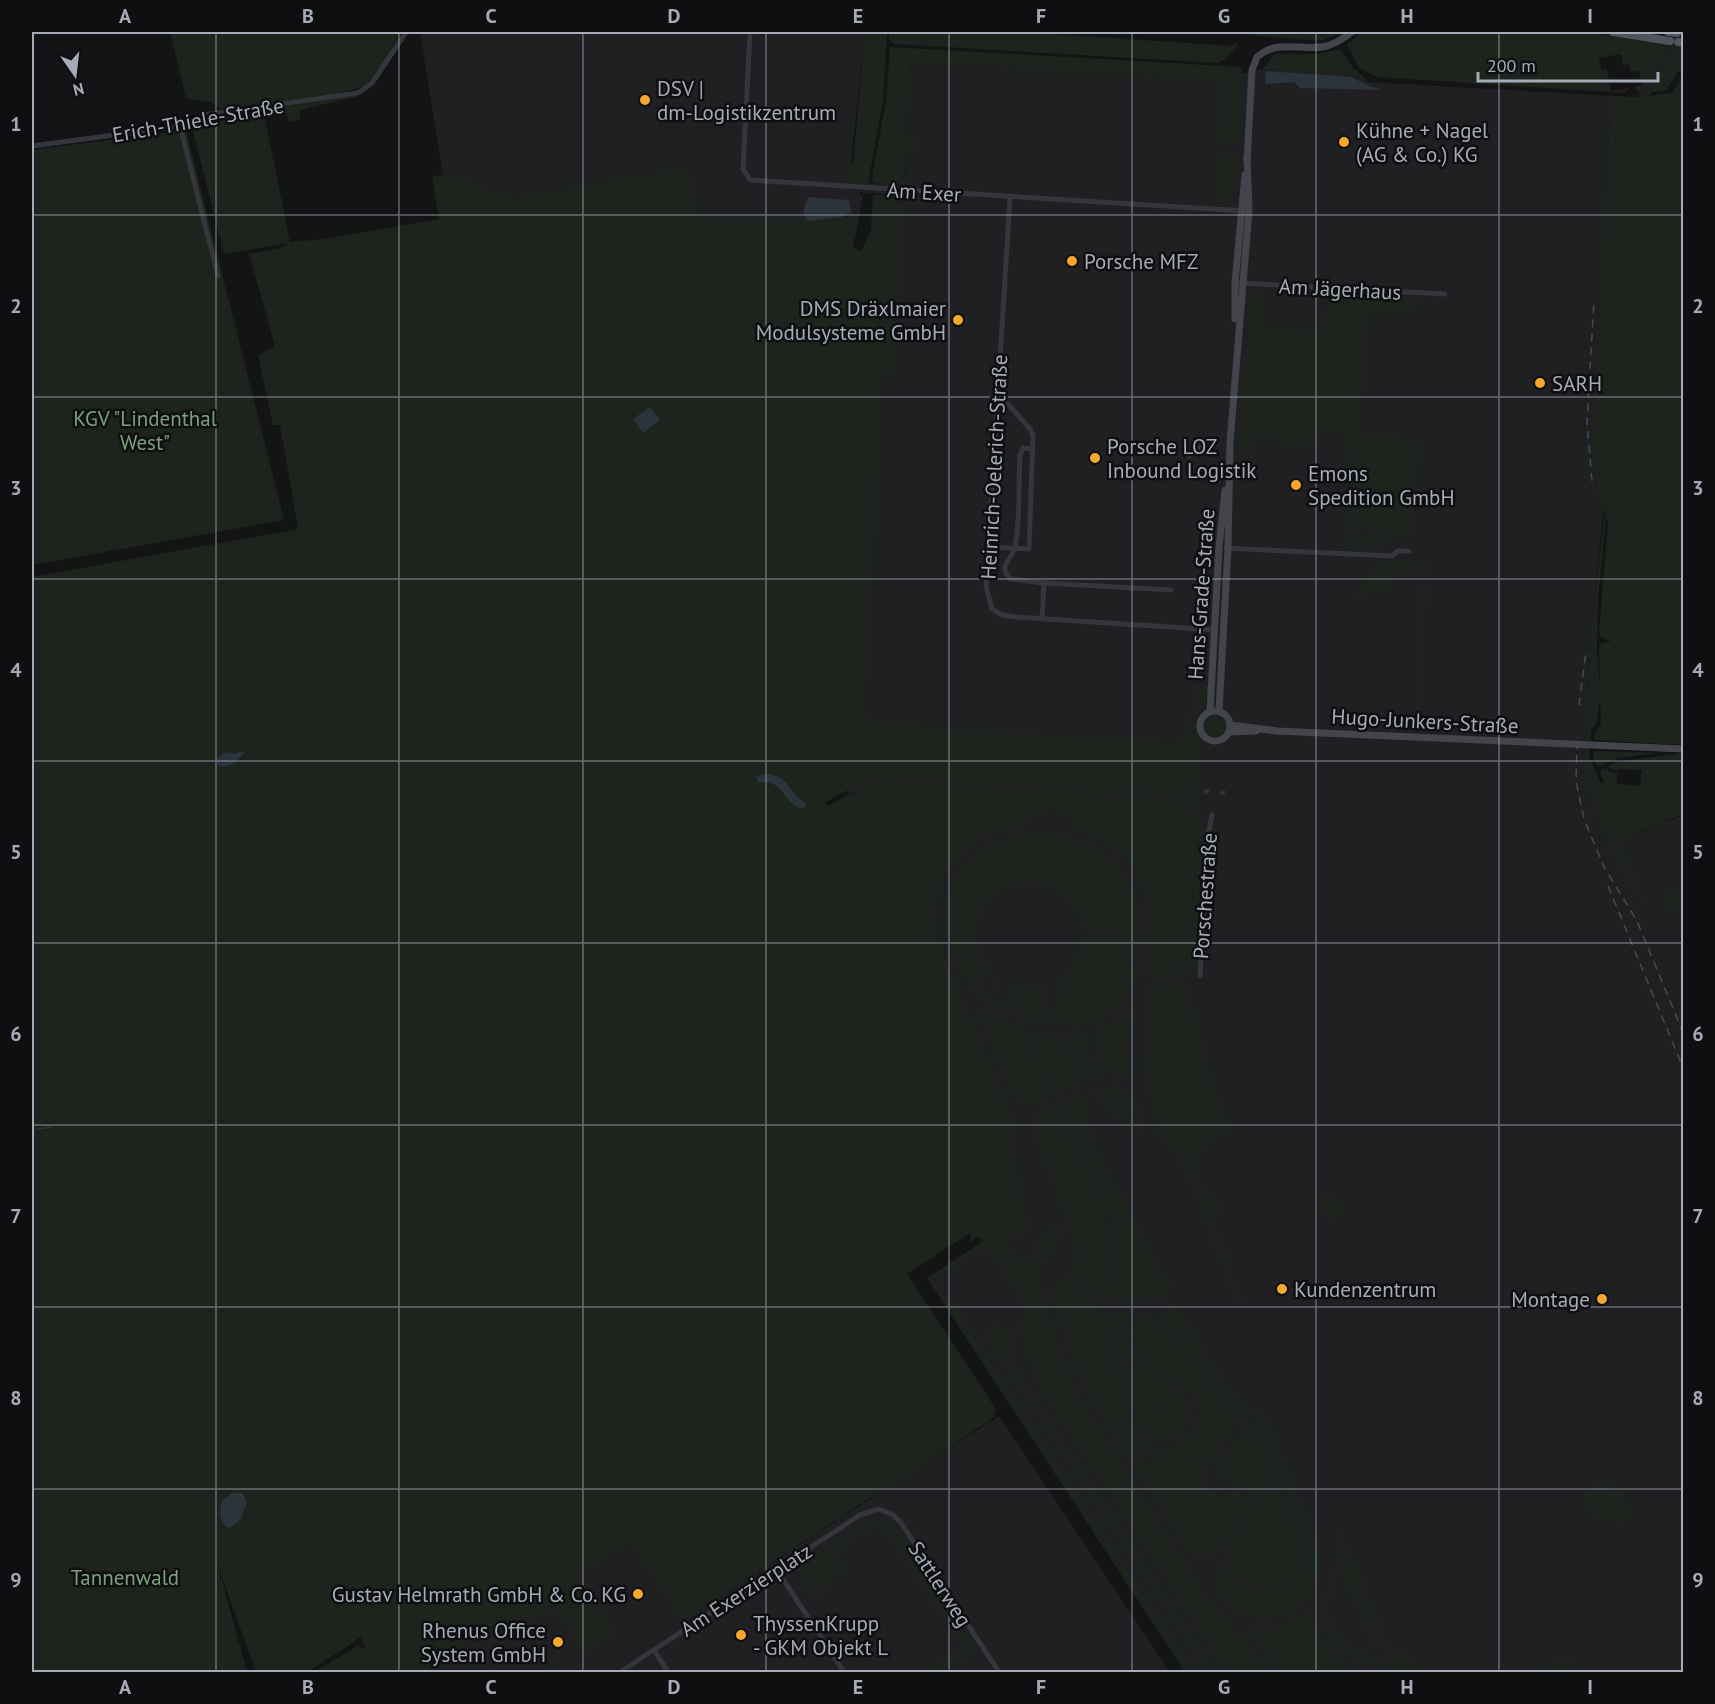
<svg xmlns="http://www.w3.org/2000/svg" width="1715" height="1704" font-family="'PT Sans',sans-serif">
	<style>
		.built { fill: #202023 }
		.green { fill: #1c241d; fill-rule: evenodd }
		.water { fill: #2a343a }
		.lines { fill: none; stroke-linecap: round; stroke-linejoin: round }
		.stream { stroke: #2a343a; stroke-width: 1.5 }
		.street-tunnel { stroke: #313236; stroke-width: 5; stroke-dasharray: 5 2.5; stroke-linecap: butt }
		.street { stroke: #35363b; stroke-width: 5 }
		.secondary { stroke: #43454b; stroke-width: 7 }
		.primary { stroke: #51535a; stroke-width: 8 }
		.rail { stroke: #484a50; stroke-width: 1.5; stroke-dasharray: 8 6; stroke-linecap: butt }
		.grid { fill: none; stroke: #a6acb7; stroke-width: 1.5; stroke-opacity: 0.55 }
		.poi-dot { fill: #f5a82d; stroke: #0f0f11; stroke-width: 2 }
		.labels { text-anchor: middle; dominant-baseline: central; stroke-width: 5; stroke-linejoin: round; paint-order: stroke }
		.poi-label { font-size: 21px; fill: #a6acb7; stroke: #0f0f11; text-anchor: start }
		.street-label { font-size: 21px; fill: #a6acb7; stroke: #0f0f11 }
		.park-label { font-size: 21px; fill: #7ca27d; stroke: #0f0f11 }
		.neatline { fill: none; stroke: #a6acb7; stroke-width: 2 }
		.grid-label { font-size: 20px; text-anchor: middle; font-weight: bold; fill: #a6acb7 }
	</style>
	<rect width="100%" height="100%" fill="#141416"/>
	<!-- built -->
	<g class="built">
		<polygon points="420,32 865,32 849,182 903,185 906,185 906,154 913,152 913,137 905,136 911,62 1222,79 1263,69 1351,74 1369,82 1611,96 1606,192 1621,128 1664,49 1678,32 1683,32 1648,98 1592,617 1585,750 1596,793 1619,841 1683,815 1683,1672 1185,1672 927,1278 1014,1221 893,877 833,763 881,387 884,376 903,196 860,192 860,195 863,195 859,218 797,227 698,218 689,166 514,198 456,180 443,175"/>
		<polygon points="999,1416 1170,1672 379,1672 365,1649 361,1637 596,1482 685,1619 873,1497 870,1492 885,1483 888,1487"/>
	</g>
	<!-- green -->
	<g class="green">
		<path d="M 170,32 L 401,32 C 391,47 381,74 365,85 C 347,97 247,106 220,109 L 211,102 L 186,98 Z"/>
		<polygon points="865,32 887,32 883,101 868,183 849,182 847,177 849,164 853,164"/>
		<polygon points="889,32 1022,32 1233,46 1234,42 1239,45 1224,60 1217,63 894,44 889,39"/>
		<polygon points="1217,32 1341,32 1324,40 1305,40"/>
		<polygon points="1361,32 1591,32 1668,44 1640,93 1634,87 1642,85 1639,71 1631,72 1629,64 1623,65 1621,54 1599,58 1601,70 1607,69 1611,91 1630,88 1624,93 1377,77 1359,68 1347,45"/>
		<polygon points="1676,45 1683,47 1683,69 1677,73 1666,90 1650,93"/>
		<polygon points="890,47 1242,67 1237,143 1227,143 1219,137 1222,79 911,62 905,136 914,137 913,152 906,154 905,173 909,174 909,181 903,185 875,183 872,182 873,171 886,101"/>
		<polygon points="1341,49 1354,69 1369,82 1351,74 1263,69 1275,54 1317,54"/>
		<path d="M 1683,75 L 1683,745 L 1595,740 L 1594,734 L 1601,724 L 1600,699 L 1597,722 L 1591,731 L 1589,756 L 1601,783 L 1604,782 L 1600,772 L 1603,768 L 1617,774 L 1617,784 L 1640,786 L 1642,770 L 1618,769 L 1617,771 L 1607,766 L 1616,762 L 1683,753 L 1683,814 L 1619,841 L 1683,1000 L 1681,1011 L 1679,1007 L 1683,1003 C 1669,969 1657,933 1641,900 C 1616,852 1587,805 1585,750 L 1592,617 L 1605,513 L 1586,449 L 1593,447 L 1611,96 L 1638,97 L 1672,93 ZM 1606,516 L 1608,523 L 1599,632 L 1602,638 L 1611,641 L 1599,644 L 1600,685 L 1597,654 L 1598,600 Z"/>
		<path d="M 354,96 L 360,96 L 304,109 L 300,111 L 301,119 L 290,122 L 284,111 L 269,111 L 264,114 L 290,242 L 325,239 L 439,219 L 432,176 L 443,175 L 514,198 L 689,166 L 699,218 L 859,218 L 853,248 L 861,251 L 871,229 L 873,195 L 903,195 L 892,370 L 884,376 L 881,387 L 863,715 L 874,724 L 1172,744 L 1183,741 L 1202,684 L 1205,684 C 1205,689 1206,699 1204,704 C 1195,722 1185,721 1200,744 L 1196,773 L 1199,779 L 1195,779 L 1195,784 L 1199,787 L 1194,787 L 1193,802 L 1198,803 L 1198,812 L 1179,798 L 1152,789 L 1101,794 L 1060,782 L 990,788 L 936,776 L 909,779 L 874,777 L 825,802 L 828,806 L 850,794 L 854,798 L 864,788 L 881,781 L 909,784 L 935,781 L 996,793 L 1060,787 L 1106,800 L 1151,794 L 1179,805 L 1197,818 L 1191,922 L 1187,939 L 1175,962 L 1177,973 C 1169,984 1159,978 1149,973 C 1150,921 1157,873 1106,841 C 1098,836 1088,834 1080,830 C 1073,826 1075,820 1070,815 C 1063,806 1041,808 1031,811 C 1025,815 1025,822 1019,824 C 1010,829 998,828 988,833 C 953,849 931,885 935,923 C 935,933 939,941 941,950 L 1059,1233 L 1037,1273 L 1047,1314 L 1074,1388 L 1096,1427 L 1212,1607 L 1259,1659 L 1261,1672 L 1228,1672 L 1038,1382 L 1021,1331 L 1024,1312 L 1020,1294 L 992,1250 L 980,1249 L 934,1280 L 954,1307 L 960,1310 L 965,1323 L 1194,1672 L 1185,1672 L 927,1278 L 984,1241 L 978,1237 L 971,1242 L 970,1233 L 907,1274 L 996,1409 L 993,1418 L 888,1488 L 884,1483 L 871,1492 L 873,1496 L 684,1620 L 631,1539 L 577,1574 L 615,1633 L 586,1651 L 555,1605 L 530,1621 L 563,1672 L 559,1672 L 519,1612 L 464,1648 L 480,1672 L 476,1672 L 462,1651 L 429,1672 L 383,1672 L 361,1637 L 308,1672 L 256,1672 L 218,1566 L 247,1672 L 32,1672 L 32,577 L 298,529 L 280,425 L 273,425 L 258,356 L 275,346 L 249,254 L 282,248 L 288,243 L 224,254 L 193,131 L 207,117 ZM 1014,1126 L 1053,1222 L 1022,1269 L 1004,1243 L 1030,1226 L 1027,1220 L 1001,1235 L 1024,1221 C 1020,1212 1011,1131 1014,1126 Z"/>
		<polygon points="186,130 284,520 32,565 32,150"/>
		<polygon points="1226,151 1237,152 1233,200 1222,203 1160,199 1215,201 1218,159"/>
		<polygon points="1254,291 1262,291 1260,327 1325,332 1329,295 1418,300 1416,309 1409,312 1368,311 1364,392 1358,392 1356,436 1418,440 1413,536 1393,537 1379,524 1354,523 1353,537 1370,538 1371,528 1378,529 1388,539 1378,550 1352,549 1348,546 1351,450 1344,447 1345,431 1316,430 1315,446 1280,444 1280,438 1254,436 1253,450 1241,449 1249,299"/>
		<path d="M 1390,561 L 1427,563 L 1419,702 L 1416,703 L 1423,575 L 1419,574 L 1419,570 L 1398,569 L 1398,573 L 1392,573 L 1391,591 L 1395,592 L 1395,598 L 1394,593 L 1365,592 L 1365,597 L 1353,602 L 1352,611 L 1357,612 L 1351,612 C 1352,588 1376,585 1377,563 L 1388,564 Z"/>
		<circle cx="1215" cy="726" r="11"/>
		<polygon points="1594,751 1659,753 1618,758 1598,767 1593,756"/>
		<polygon points="1199,826 1204,826 1201,875 1196,874"/>
		<path d="M 1014,837 C 1065,829 1125,848 1137,905 C 1142,924 1139,944 1138,964 L 1123,951 L 1122,937 L 1118,929 C 1106,923 1094,930 1083,924 C 1063,853 961,879 977,948 C 982,967 999,981 1008,999 L 986,972 L 976,952 L 966,956 L 986,979 L 980,975 L 977,978 L 982,983 L 980,985 L 976,984 L 996,1001 L 1011,1006 L 1013,1011 L 1007,1013 C 981,1001 967,983 956,957 C 932,899 954,855 1014,837 Z"/>
		<polygon points="1196,876 1201,877 1196,968 1180,974 1179,958 1192,931"/>
		<polygon points="1683,888 1683,909 1669,912 1663,895"/>
		<path d="M 1105,931 L 1117,938 L 1120,957 L 1138,972 C 1127,1001 1102,1030 1066,1024 L 1058,1013 L 1063,977 L 1078,959 L 1084,936 Z"/>
		<polygon points="1181,981 1191,1005 1177,1006 1176,1011 1192,1008 1213,1087 1230,1130 1204,1141 1193,1159 1193,1170 1201,1190 1216,1200 1218,1212 1215,1231 1234,1273 1231,1274 1245,1311 1242,1310 1209,1229 1204,1206 1179,1157 1159,1129 1155,1113 1145,1068 1148,993 1151,989"/>
		<polygon points="1011,986 1026,989 1041,988 1053,1022 1049,1025 1023,1018"/>
		<path d="M 1135,1006 L 1124,1048 L 1128,1081 C 1116,1074 1087,1049 1098,1033 C 1102,1026 1126,1016 1135,1006 Z"/>
		<polygon points="978,1009 1022,1031 1047,1093 1045,1099 1028,1106 1023,1104 1005,1074"/>
		<polygon points="1032,1033 1061,1037 1079,1080 1076,1086 1054,1093 1030,1036"/>
		<path d="M 1085,1034 C 1083,1052 1091,1064 1103,1077 L 1088,1081 L 1084,1078 L 1069,1038 Z"/>
		<polygon points="1117,1087 1134,1100 1147,1127 1142,1126 1131,1108 1099,1088"/>
		<path d="M 1092,1091 L 1126,1110 L 1139,1131 L 1134,1133 C 1126,1112 1092,1102 1092,1091 Z"/>
		<path d="M 1080,1094 L 1085,1096 L 1089,1109 L 1088,1127 L 1078,1125 L 1079,1123 L 1075,1122 L 1073,1129 L 1088,1131 C 1101,1169 1126,1199 1140,1236 L 1130,1241 L 1141,1237 L 1156,1268 L 1169,1284 L 1168,1293 L 1160,1300 L 1117,1303 L 1107,1294 C 1108,1275 1114,1257 1114,1239 C 1112,1187 1079,1153 1059,1108 L 1061,1102 Z"/>
		<polygon points="1048,1108 1054,1109 1069,1142 1093,1179 1104,1210 1107,1254 1098,1303 1073,1271 1079,1258 1077,1243 1033,1128 1032,1125 1042,1121 1040,1115 1033,1117"/>
		<polygon points="1333,1193 1342,1214 1330,1219 1321,1198"/>
		<polygon points="1068,1278 1075,1282 1085,1299 1098,1312 1106,1351 1123,1394 1114,1403 1119,1423 1101,1413 1076,1363 1055,1299 1054,1291 1060,1280"/>
		<polygon points="1171,1308 1182,1314 1203,1354 1246,1412 1238,1422 1219,1388 1161,1319 1161,1311"/>
		<polygon points="1111,1313 1126,1313 1131,1317 1126,1334 1134,1355 1118,1362 1108,1336 1106,1317"/>
		<path d="M 1146,1318 L 1156,1322 L 1228,1411 C 1233,1434 1221,1447 1208,1465 L 1204,1463 L 1206,1458 L 1201,1453 L 1192,1463 L 1206,1468 L 1202,1476 L 1201,1473 C 1203,1499 1231,1493 1236,1510 L 1233,1502 L 1221,1496 L 1235,1492 C 1246,1498 1246,1507 1244,1518 C 1231,1533 1215,1566 1192,1555 L 1104,1419 C 1128,1420 1133,1457 1149,1468 L 1157,1466 L 1158,1456 L 1154,1453 L 1144,1452 L 1126,1429 L 1116,1406 L 1119,1401 L 1125,1401 C 1128,1411 1129,1423 1134,1432 C 1147,1456 1182,1455 1195,1432 C 1215,1396 1180,1386 1158,1370 C 1150,1363 1143,1355 1137,1346 C 1133,1338 1131,1333 1134,1324 Z"/>
		<polygon points="999,1325 1008,1331 1013,1361 1029,1390 1215,1672 1207,1672 991,1342 990,1331"/>
		<polygon points="1139,1360 1186,1403 1187,1421 1175,1436 1156,1439 1141,1427 1120,1368 1124,1366 1126,1371 1131,1369 1156,1408 1150,1411 1153,1415 1167,1409 1165,1404 1158,1407 1132,1368 1137,1367 1135,1361"/>
		<path d="M 1261,1410 L 1264,1411 L 1316,1539 C 1318,1552 1322,1563 1318,1576 C 1306,1626 1241,1630 1216,1590 L 1221,1565 C 1228,1571 1233,1583 1243,1588 C 1268,1603 1303,1590 1307,1559 C 1309,1549 1305,1541 1303,1532 L 1255,1417 L 1256,1411 Z"/>
		<path d="M 1251,1422 L 1300,1543 C 1304,1596 1255,1602 1227,1562 C 1226,1536 1271,1517 1247,1490 C 1240,1483 1230,1482 1223,1475 L 1221,1463 Z"/>
		<path d="M 1610,1481 L 1614,1491 L 1619,1490 L 1632,1520 C 1607,1524 1592,1516 1581,1492 Z"/>
		<polygon points="875,1516 881,1517 893,1523 976,1650 941,1672 924,1672 964,1646 881,1521 835,1551 845,1569 829,1580 829,1585 826,1580 821,1587 817,1584 813,1586 811,1591 816,1595 821,1593 822,1588 828,1587 817,1598 812,1598 803,1586 809,1582 800,1567 795,1568"/>
		<polygon points="1340,1530 1387,1648 1408,1657 1426,1672 1397,1672 1339,1569 1337,1555"/>
		<path d="M 1331,1569 L 1385,1669 C 1374,1663 1362,1660 1351,1655 C 1312,1638 1327,1598 1331,1569 ZM 1335,1578 L 1379,1661 L 1378,1661 C 1337,1647 1314,1622 1335,1578 Z"/>
		<path d="M 1312,1611 C 1315,1643 1335,1663 1365,1672 L 1273,1672 L 1270,1653 L 1246,1628 C 1271,1634 1292,1627 1312,1611 Z"/>
		<polygon points="357,1646 365,1649 379,1672 315,1672"/>
		<polygon points="1570,1657 1574,1667 1562,1671 1560,1667 1547,1672 1533,1672"/>
	</g>
	<!-- water -->
	<g class="water">
		<polygon points="1266,71 1351,77 1371,87 1380,88 1380,90 1300,88 1294,82 1265,84"/>
		<polygon points="808,197 849,200 851,212 842,217 808,221 803,213"/>
		<polygon points="650,407 660,420 643,433 633,419"/>
		<polygon points="241,751 245,752 234,764 222,767 217,764 217,758 226,752 234,754"/>
		<path d="M 769,774 C 792,778 789,795 806,803 L 804,809 C 781,805 788,780 758,782 L 756,776 Z"/>
		<path d="M 232,1493 L 242,1493 L 247,1502 C 243,1515 241,1523 228,1528 C 219,1520 219,1512 222,1501 Z"/>
	</g>
	<g class="lines">
		<!-- stream -->
		<polyline class="stream" points="32,1130 52,1127"/>
		<!-- street-tunnel -->
		<g class="street-tunnel">
			<polyline points="1206,794 1207,789"/>
			<polyline points="1222,795 1223,790"/>
		</g>
		<!-- street -->
		<g class="street">
			<polyline points="750,32 743,169 750,180 1244,211"/>
			<polyline points="180,126 218,276"/>
			<polyline points="32,146 189,125 203,115 358,93 372,83 406,32"/>
			<polyline points="1010,198 986,586 992,609 1002,615 1016,617 1216,630"/>
			<polyline points="1239,283 1445,294"/>
			<path d="M 1033,449 L 1023,448 L 1020,455 C 1018,484 1021,517 1015,546 C 1013,560 996,565 1011,579 L 1044,583"/>
			<polyline points="1189,456 1202,446"/>
			<polyline points="989,547 1029,549 1033,436 1031,430 998,393"/>
			<polyline points="1226,548 1391,556 1398,551 1409,551"/>
			<polyline points="1042,619 1044,583 1171,590"/>
			<polyline points="1200,976 1207,840 1212,815"/>
			<polyline points="777,1570 844,1672"/>
			<polyline points="654,1650 668,1672"/>
			<polyline points="620,1672 860,1515 879,1509 893,1515 901,1523 999,1672"/>
		</g>
		<!-- secondary -->
		<g class="secondary">
			<path d="M 1247,161 L 1252,70 L 1257,57 C 1278,38 1303,52 1327,46 C 1337,43 1344,38 1352,32"/>
			<polyline points="1235,319 1235,283 1245,175"/>
			<circle cx="1215" cy="726" r="15"/>
			<polyline points="1210,711 1219,547 1225,490"/>
			<polyline points="1219,711 1228,548 1230,442 1249,211 1247,157"/>
			<polyline points="1230,725 1277,731 1684,749"/>
			<polyline points="1229,732 1256,731"/>
		</g>
		<!-- primary -->
		<g class="primary">
			<polyline points="1613,32 1670,41"/>
			<polyline points="1668,32 1677,33"/>
			<polyline points="1678,42 1684,43"/>
		</g>
		<!-- rail -->
		<g class="rail">
			<polyline points="1592,481 1587,422 1594,300"/>
			<polyline points="1579,705 1586,651"/>
			<polyline points="1577,741 1576,781 1584,819 1604,867 1637,921 1684,1035"/>
			<polyline points="1608,886 1684,1070"/>
		</g>
	</g>
	<!-- grid -->
	<path class="grid" d="M 216,32 L 216,1672M 399,32 L 399,1672M 583,32 L 583,1672M 766,32 L 766,1672M 949,32 L 949,1672M 1132,32 L 1132,1672M 1316,32 L 1316,1672M 1499,32 L 1499,1672M 32,215 L 1684,215M 32,397 L 1684,397M 32,579 L 1684,579M 32,761 L 1684,761M 32,943 L 1684,943M 32,1125 L 1684,1125M 32,1307 L 1684,1307M 32,1489 L 1684,1489"/>
	<!-- markers -->
	<g class="poi-dot">
		<circle cx="645" cy="100" r="6"/>
		<circle cx="1344" cy="142" r="6"/>
		<circle cx="1072" cy="261" r="6"/>
		<circle cx="958" cy="320" r="6"/>
		<circle cx="1540" cy="383" r="6"/>
		<circle cx="1095" cy="458" r="6"/>
		<circle cx="1296" cy="485" r="6"/>
		<circle cx="1282" cy="1289" r="6"/>
		<circle cx="1602" cy="1299" r="6"/>
		<circle cx="638" cy="1594" r="6"/>
		<circle cx="741" cy="1635" r="6"/>
		<circle cx="558" cy="1642" r="6"/>
	</g>
	<g class="labels">
		<!-- poi labels -->
		<g class="poi-label">
			<text x="657" y="88">DSV |<tspan x="657" dy="24">dm-Logistikzentrum</tspan></text>
			<text x="1356" y="130">Kühne + Nagel<tspan x="1356" dy="24">(AG &amp; Co.) KG</tspan></text>
			<text x="1084" y="261">Porsche MFZ</text>
			<text x="946" y="308" text-anchor="end">DMS Dräxlmaier<tspan x="946" dy="24">Modulsysteme GmbH</tspan></text>
			<text x="1552" y="383">SARH</text>
			<text x="1107" y="446">Porsche LOZ<tspan x="1107" dy="24">Inbound Logistik</tspan></text>
			<text x="1308" y="473">Emons<tspan x="1308" dy="24">Spedition GmbH</tspan></text>
			<text x="1294" y="1289">Kundenzentrum</text>
			<text x="1590" y="1299" text-anchor="end">Montage</text>
			<text x="626" y="1594" text-anchor="end">Gustav Helmrath GmbH &amp; Co. KG</text>
			<text x="753" y="1623">ThyssenKrupp<tspan x="753" dy="24">- GKM Objekt L</tspan></text>
			<text x="546" y="1630" text-anchor="end">Rhenus Office<tspan x="546" dy="24">System GmbH</tspan></text>
		</g>
		<!-- street labels -->
		<g class="street-label">
			<text transform="translate(198 120) rotate(-10)">Erich-Thiele-Straße</text>
			<text transform="translate(924 192) rotate(4)">Am Exer</text>
			<text transform="translate(1340 289) rotate(3)">Am Jägerhaus</text>
			<text transform="translate(994 467) rotate(-87)">Heinrich-Oelerich-Straße</text>
			<text transform="translate(1201 594) rotate(-86)">Hans-Grade-Straße</text>
			<text transform="translate(1425 721) rotate(3)">Hugo-Junkers-Straße</text>
			<text transform="translate(1205 896) rotate(-86)">Porschestraße</text>
			<text transform="translate(940 1584) rotate(57)">Sattlerweg</text>
			<text transform="translate(746 1590) rotate(-33)">Am Exerzierplatz</text>
		</g>
		<!-- park labels -->
		<g class="park-label">
			<text x="145" y="418">KGV "Lindenthal<tspan x="145" dy="24">West"</tspan></text>
			<text x="125" y="1577">Tannenwald</text>
		</g>
	</g>
	<!-- border -->
	<rect width="1715" height="1704" fill="none" stroke="#0f0f11" stroke-width="66"/>
	<!-- north arrow -->
	<g transform="translate(75 75) rotate(166)" stroke="#0f0f11" stroke-width="4.5" paint-order="stroke">
	<path d="M0-4.5L10 22L0 15L-10 22Z" fill="#a6acb7"/>
	<text y="-9" font-size="16" font-weight="bold" text-anchor="middle" fill="#a6acb7">N</text>
	</g>
	<!-- scale -->
	<path d="M1478 72v9h180v-9" fill="none" stroke="#a6acb7" stroke-width="3"/>
	<text x="1487" y="72" font-size="18" fill="#a6acb7" stroke="#0f0f11" stroke-width="4.5" paint-order="stroke">200 m</text>
	<rect x="33" y="33" width="1649" height="1638" class="neatline"/>
	<g class="grid-label">
		<text x="125" y="23">A</text>
		<text x="308" y="23">B</text>
		<text x="491" y="23">C</text>
		<text x="674" y="23">D</text>
		<text x="858" y="23">E</text>
		<text x="1041" y="23">F</text>
		<text x="1224" y="23">G</text>
		<text x="1407" y="23">H</text>
		<text x="1590" y="23">I</text>
		<text x="16" y="131">1</text>
		<text x="1698" y="131">1</text>
		<text x="16" y="313">2</text>
		<text x="1698" y="313">2</text>
		<text x="16" y="495">3</text>
		<text x="1698" y="495">3</text>
		<text x="16" y="677">4</text>
		<text x="1698" y="677">4</text>
		<text x="16" y="859">5</text>
		<text x="1698" y="859">5</text>
		<text x="16" y="1041">6</text>
		<text x="1698" y="1041">6</text>
		<text x="16" y="1223">7</text>
		<text x="1698" y="1223">7</text>
		<text x="16" y="1405">8</text>
		<text x="1698" y="1405">8</text>
		<text x="16" y="1587">9</text>
		<text x="1698" y="1587">9</text>
		<text x="125" y="1694">A</text>
		<text x="308" y="1694">B</text>
		<text x="491" y="1694">C</text>
		<text x="674" y="1694">D</text>
		<text x="858" y="1694">E</text>
		<text x="1041" y="1694">F</text>
		<text x="1224" y="1694">G</text>
		<text x="1407" y="1694">H</text>
		<text x="1590" y="1694">I</text>
	</g>
</svg>
